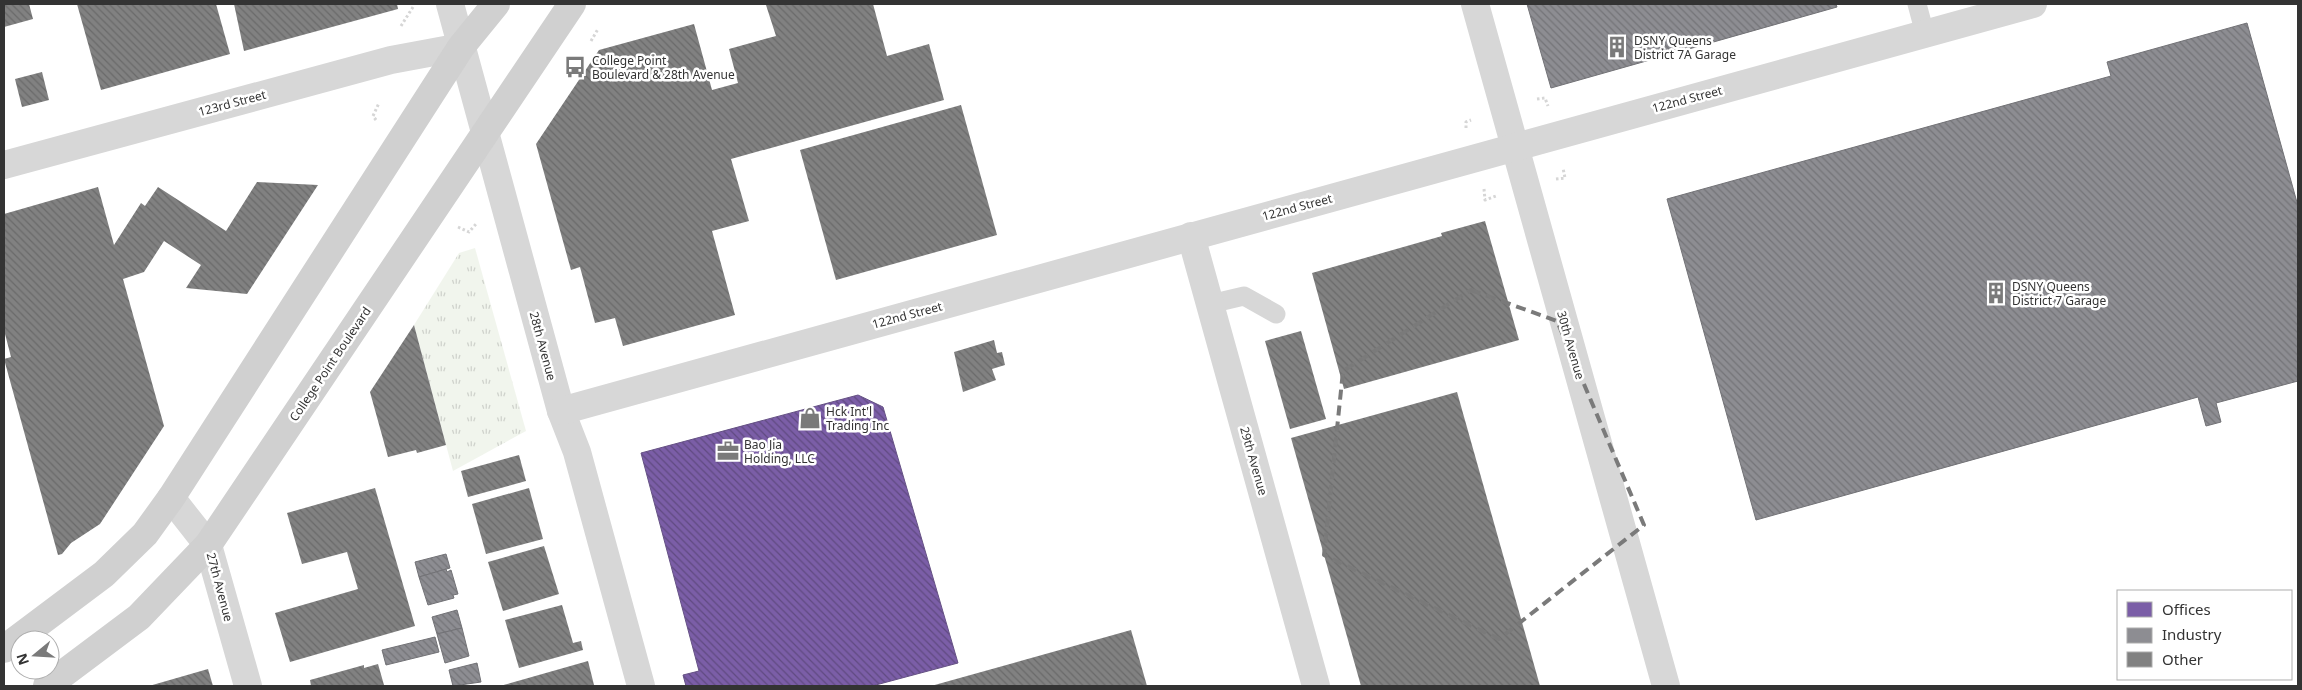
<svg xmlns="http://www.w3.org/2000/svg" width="2302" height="690" font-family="'Noto Sans',sans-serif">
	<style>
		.grass { fill: url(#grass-tufts) }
		.offices { fill: url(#offices-back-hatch); stroke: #655184 }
		.industry { fill: url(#industry-back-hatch); stroke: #727276 }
		.building { fill: url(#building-back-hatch) }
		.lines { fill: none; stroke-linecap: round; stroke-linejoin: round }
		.path { stroke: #d6d6d6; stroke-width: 3; stroke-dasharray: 2.5 2.5; stroke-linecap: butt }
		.lane { stroke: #d7d7d7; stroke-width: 19 }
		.street { stroke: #d7d7d7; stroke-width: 28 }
		.secondary { stroke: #d0d0d0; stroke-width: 28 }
		.marked { fill: none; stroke: #7a7a7a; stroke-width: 4; stroke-dasharray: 10 6; stroke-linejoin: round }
		.labels { text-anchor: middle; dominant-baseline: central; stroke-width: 5; stroke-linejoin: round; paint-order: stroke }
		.poi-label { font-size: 12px; fill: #333; stroke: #fff; text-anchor: start }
		.street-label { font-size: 12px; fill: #333; stroke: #fff }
	</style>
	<defs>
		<pattern id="grass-tufts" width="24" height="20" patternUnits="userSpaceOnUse" patternTransform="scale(1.25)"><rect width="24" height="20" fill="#f1f5ed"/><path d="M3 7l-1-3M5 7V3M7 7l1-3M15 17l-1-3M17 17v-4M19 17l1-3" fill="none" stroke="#cfd2cc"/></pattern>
		<pattern id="offices-back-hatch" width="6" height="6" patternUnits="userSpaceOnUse" patternTransform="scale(1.25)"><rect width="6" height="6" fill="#7b5ea7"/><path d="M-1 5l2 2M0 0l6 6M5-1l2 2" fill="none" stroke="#604a81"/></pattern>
		<pattern id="industry-back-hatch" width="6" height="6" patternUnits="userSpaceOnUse" patternTransform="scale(1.25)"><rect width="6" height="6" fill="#8d8d92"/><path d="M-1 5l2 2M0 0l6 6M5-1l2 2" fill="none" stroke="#747478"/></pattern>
		<pattern id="building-back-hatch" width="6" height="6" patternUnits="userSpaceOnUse" patternTransform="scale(1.25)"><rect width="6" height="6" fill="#818181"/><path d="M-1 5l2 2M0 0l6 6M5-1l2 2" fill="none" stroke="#6a6a6a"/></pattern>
	</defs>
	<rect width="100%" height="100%" fill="#fff"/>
	<!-- grass -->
	<polygon class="grass" points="475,248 526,431 453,471 414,325 459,253"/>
	<!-- offices -->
	<polygon class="offices" points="858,395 883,407 958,663 872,686 686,686 683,675 699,671 641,453"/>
	<!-- industry -->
	<g class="industry">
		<polygon points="1527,4 1836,4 1837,7 1551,88"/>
		<polygon points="2247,23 2298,206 2298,381 2216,403 2221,422 2206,426 2198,397 1756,520 1667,199 2111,76 2107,62"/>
		<polygon points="446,554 450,568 419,577 415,562"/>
		<polygon points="446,569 447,572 451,570 458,594 453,595 454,598 428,605 419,577"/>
		<polygon points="457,610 462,628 437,634 432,617"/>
		<polygon points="462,628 469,656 445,663 437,634"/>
		<polygon points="435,637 439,652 386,665 382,650"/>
		<polygon points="477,663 481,682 453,686 449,670"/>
	</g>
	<!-- building -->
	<g class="building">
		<polygon points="4,4 29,4 33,19 4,27"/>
		<polygon points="77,4 216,4 230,54 101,90"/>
		<polygon points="234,4 397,4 398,9 244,51"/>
		<polygon points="769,4 873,4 887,56 929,44 944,100 731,159 749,221 712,231 735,315 623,346 615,318 595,323 580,267 571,270 536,144 599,50 694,24 712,90 738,83 729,49 776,36 766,5"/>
		<polygon points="42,72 49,100 22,107 15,79"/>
		<polygon points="961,105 997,235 836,280 800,150"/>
		<polygon points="257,182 318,185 247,294 186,288 201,265 164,241 144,272 123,279 164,426 100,524 71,543 62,554 58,555 4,359 11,357 4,330 4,214 98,187 114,245 141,203 145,206 158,187 226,231"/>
		<polygon points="1485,221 1519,340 1344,389 1312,273 1442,236 1441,233"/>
		<polygon points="414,325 446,445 417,453 416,450 388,457 370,392"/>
		<polygon points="1301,331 1326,419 1290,429 1265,341"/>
		<polygon points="994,340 997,353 1002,352 1005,365 992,369 996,380 963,392 954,352"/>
		<polygon points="1457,392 1540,686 1361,686 1291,438"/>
		<polygon points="519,455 526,481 468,497 461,471"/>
		<polygon points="375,488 415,626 290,662 275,613 358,589 347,552 302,564 287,513"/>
		<polygon points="529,488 543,539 486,554 472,504"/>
		<polygon points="544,546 559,594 503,611 488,562"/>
		<polygon points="562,605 573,643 581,641 583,650 519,668 505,620"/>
		<polygon points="1131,630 1147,686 931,686"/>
		<polygon points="588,661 594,685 500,686"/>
		<polygon points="378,664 384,685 311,686 310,680 364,665 364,668"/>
		<polygon points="208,669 213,686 149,686"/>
	</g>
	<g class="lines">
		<!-- path -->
		<g class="path">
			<polyline points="401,26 413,7"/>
			<polyline points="591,41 598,29"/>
			<polyline points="1537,99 1545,98 1548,106"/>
			<polyline points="376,120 373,116 379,103"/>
			<polyline points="1466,128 1466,122 1471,120"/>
			<polyline points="1556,179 1565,178 1563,168"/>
			<polyline points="1484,189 1485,200 1496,196"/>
			<polyline points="458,227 469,232 476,224"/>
		</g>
		<!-- lane -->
		<g class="lane">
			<polyline points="1917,4 1925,34"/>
			<polyline points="1210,304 1244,296 1276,314"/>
		</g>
		<!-- street -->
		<g class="street">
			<polyline points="450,4 561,411 577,452 641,686"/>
			<polyline points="1475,4 1666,686"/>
			<polyline points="4,165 391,60 461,47"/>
			<polyline points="1191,236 1316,686"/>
			<polyline points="561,411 2033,4"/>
			<polyline points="171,498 208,545 248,686"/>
		</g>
		<!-- secondary -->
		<g class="secondary">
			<polyline points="4,649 104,574 145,534 171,498 461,47 496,4"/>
			<polyline points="47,686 139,617 208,545 572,4"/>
		</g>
	</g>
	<!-- marked area -->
	<path class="marked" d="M 1471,290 L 1557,321 L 1644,525 L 1499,639 L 1324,555 L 1343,371 Z"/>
	<!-- icons -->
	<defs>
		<g id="building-bare" transform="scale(1.725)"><path d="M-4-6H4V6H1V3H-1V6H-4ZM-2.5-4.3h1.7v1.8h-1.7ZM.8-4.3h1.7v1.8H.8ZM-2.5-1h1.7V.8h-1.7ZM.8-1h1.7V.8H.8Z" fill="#7a7a7a" stroke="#fff" stroke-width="2.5" paint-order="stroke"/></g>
		<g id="bus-bare" transform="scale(1.725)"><path d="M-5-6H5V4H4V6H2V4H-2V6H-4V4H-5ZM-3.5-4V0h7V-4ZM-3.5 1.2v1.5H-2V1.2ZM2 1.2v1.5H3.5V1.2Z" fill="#7a7a7a" stroke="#fff" stroke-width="2.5" paint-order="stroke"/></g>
		<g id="shop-bare" transform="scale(1.725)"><path d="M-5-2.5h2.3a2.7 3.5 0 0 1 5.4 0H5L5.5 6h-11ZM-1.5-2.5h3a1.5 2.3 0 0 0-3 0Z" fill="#7a7a7a" stroke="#fff" stroke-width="2.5" paint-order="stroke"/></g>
		<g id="office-bare" transform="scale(1.725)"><path d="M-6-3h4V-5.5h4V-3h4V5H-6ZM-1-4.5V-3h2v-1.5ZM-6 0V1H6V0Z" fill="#7a7a7a" stroke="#fff" stroke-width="2.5" paint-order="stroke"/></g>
	</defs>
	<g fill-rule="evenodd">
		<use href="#building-bare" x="1617" y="47"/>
		<use href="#bus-bare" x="575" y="67"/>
		<use href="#building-bare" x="1996" y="293"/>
		<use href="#shop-bare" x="810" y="418"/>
		<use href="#office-bare" x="728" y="451"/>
	</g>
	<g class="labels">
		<!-- poi labels -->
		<g class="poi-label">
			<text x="1634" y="40">DSNY Queens<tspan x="1634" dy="14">District 7A Garage</tspan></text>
			<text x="592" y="60">College Point<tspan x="592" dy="14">Boulevard &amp; 28th Avenue</tspan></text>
			<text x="2012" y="286">DSNY Queens<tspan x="2012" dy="14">District 7 Garage</tspan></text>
			<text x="826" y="411">Hck Int'l<tspan x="826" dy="14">Trading Inc</tspan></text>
			<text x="744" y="444">Bao Jia<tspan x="744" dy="14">Holding, LLC</tspan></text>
		</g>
		<!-- street labels -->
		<g class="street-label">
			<text transform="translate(1687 99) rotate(-15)">122nd Street</text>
			<text transform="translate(232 103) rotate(-15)">123rd Street</text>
			<text transform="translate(1297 207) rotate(-15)">122nd Street</text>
			<text transform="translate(907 315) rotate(-15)">122nd Street</text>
			<text transform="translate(1571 345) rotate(74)">30th Avenue</text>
			<text transform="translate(543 346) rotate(75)">28th Avenue</text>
			<text transform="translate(330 364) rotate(-56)">College Point Boulevard</text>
			<text transform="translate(1254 461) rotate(74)">29th Avenue</text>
			<text transform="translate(220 587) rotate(75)">27th Avenue</text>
		</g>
	</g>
	<!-- border -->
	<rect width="2302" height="690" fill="none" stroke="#333333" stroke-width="10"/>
	<!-- legend -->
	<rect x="2117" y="590" width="175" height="90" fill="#ffffff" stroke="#adadad"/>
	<rect x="2127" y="602" width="25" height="15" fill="#7b5ea7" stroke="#adadad"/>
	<text x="2162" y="615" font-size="15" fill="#333333">Offices</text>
	<rect x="2127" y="628" width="25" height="15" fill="#8d8d92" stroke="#adadad"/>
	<text x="2162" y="640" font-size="15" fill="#333333">Industry</text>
	<rect x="2127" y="652" width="25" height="15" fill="#818181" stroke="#adadad"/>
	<text x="2162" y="665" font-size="15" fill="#333333">Other</text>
	<!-- north arrow -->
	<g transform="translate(35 655) rotate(252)"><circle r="24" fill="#ffffff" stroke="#adadad"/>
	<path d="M0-4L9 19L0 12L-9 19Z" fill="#7a7a7a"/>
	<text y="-8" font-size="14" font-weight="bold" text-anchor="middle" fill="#333333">N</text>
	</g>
</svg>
